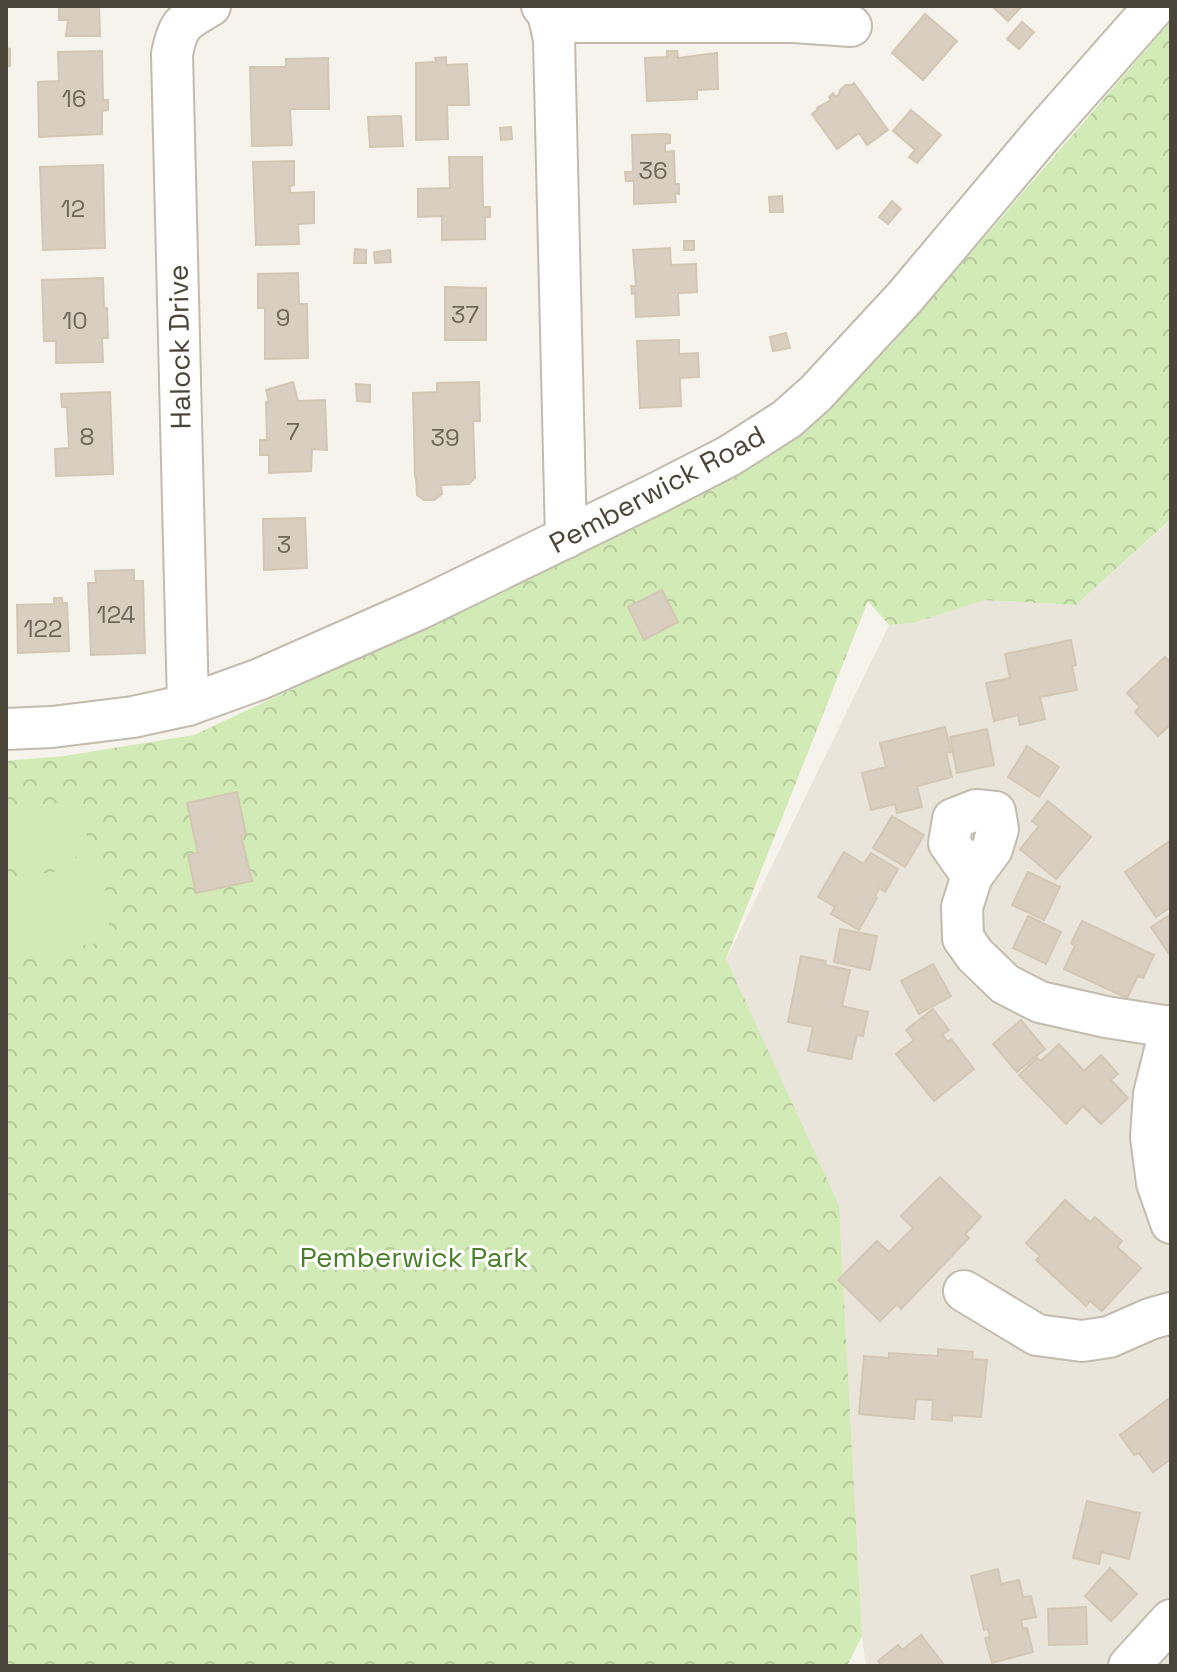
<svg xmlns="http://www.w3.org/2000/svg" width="1177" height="1672" font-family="'Space Grotesk',sans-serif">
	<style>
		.residential { fill: #eae5da }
		.forest { fill: url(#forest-crowns) }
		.pitch { fill: #d2eab5 }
		.building { fill: #d8cfc1; stroke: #d3c7b4; stroke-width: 2 }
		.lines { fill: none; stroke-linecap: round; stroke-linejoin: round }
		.minor-casing { stroke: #c2bbae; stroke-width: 44 }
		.minor { stroke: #fff; stroke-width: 40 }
		.labels { text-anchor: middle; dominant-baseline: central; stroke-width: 6; stroke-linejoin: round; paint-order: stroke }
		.number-label { font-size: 24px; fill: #6e675b }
		.street-label { font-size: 28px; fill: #4b4439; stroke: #fff }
		.park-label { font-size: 28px; fill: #4a7f2a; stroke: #fff }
	</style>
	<defs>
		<pattern id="forest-crowns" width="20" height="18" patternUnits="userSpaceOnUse" patternTransform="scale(2)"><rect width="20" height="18" fill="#d2eab5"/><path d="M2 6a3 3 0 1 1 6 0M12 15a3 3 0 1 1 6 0" fill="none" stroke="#b6ca9c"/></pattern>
	</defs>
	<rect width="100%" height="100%" fill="#f6f3ec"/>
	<!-- residential -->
	<polygon class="residential" points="1171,520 1171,1666 866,1666 862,1636 839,1205 726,960 889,625 913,623 985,600 1076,605"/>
	<!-- forest -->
	<polygon class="forest" points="1171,21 1171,519 1076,605 985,600 913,623 889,625 868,601 726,959 839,1205 862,1636 847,1666 6,1666 6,761 64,756 194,735 537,575 701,494 770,456 794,439 892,344"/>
	<!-- pitch -->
	<g class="pitch">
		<polygon points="83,800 89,856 6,864 6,808"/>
		<polygon points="103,867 111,942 6,953 6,877"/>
	</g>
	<!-- building -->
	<g class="building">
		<polygon points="59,6 99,6 100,36 66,36 68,20 59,20"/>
		<polygon points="992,6 1022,6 1008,21"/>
		<polygon points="925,14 957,41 923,80 892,53"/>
		<polygon points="1022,22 1034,32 1019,49 1007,39"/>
		<polygon points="6,48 10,49 10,66 6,66"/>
		<polygon points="102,51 103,100 108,100 108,110 102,111 102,134 39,137 38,82 59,81 58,52"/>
		<polygon points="667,51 677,51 678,58 717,53 718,89 697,90 697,99 647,101 645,58 667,57"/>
		<polygon points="446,57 446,65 467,64 469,105 447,105 448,139 416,140 416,63 436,62 435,58"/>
		<polygon points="328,58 329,109 290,109 292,145 252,146 250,67 286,67 286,59"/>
		<polygon points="854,83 888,130 867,145 859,133 837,149 812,114 818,109 817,108 831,100 829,97 833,93 836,97 839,94 840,90 846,85 851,85"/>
		<polygon points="911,110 941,135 917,163 909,157 915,150 893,131"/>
		<polygon points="401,116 403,146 370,147 368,117"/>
		<polygon points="511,127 512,139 501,140 500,128"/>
		<polygon points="665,134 670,135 670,143 665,144 665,152 674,151 675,184 679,184 679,194 675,193 676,202 634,204 634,181 626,181 625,172 633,172 632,135"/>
		<polygon points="449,157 482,157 483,207 490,207 490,217 485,217 485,239 442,240 442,216 418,217 418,189 450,188"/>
		<polygon points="294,161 294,185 290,186 290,193 314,192 314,223 298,224 299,244 256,245 253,162"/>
		<polygon points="103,165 105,248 43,250 40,167"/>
		<polygon points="782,196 783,212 770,212 769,197"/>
		<polygon points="892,201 901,209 888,224 879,217"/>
		<rect x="684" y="241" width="10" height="9"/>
		<polygon points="670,248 671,265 696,264 697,292 678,293 679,315 636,317 635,293 632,294 631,286 636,286 633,250"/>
		<polygon points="355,249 366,250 366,263 354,263"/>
		<polygon points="390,250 391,262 375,263 374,252"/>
		<polygon points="298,273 299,304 307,304 308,358 265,359 265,308 258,308 258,274"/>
		<polygon points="103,278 104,308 107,308 108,338 102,338 103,362 56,363 56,341 44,341 42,280"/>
		<polygon points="445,287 486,288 486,340 445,340"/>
		<polygon points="786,333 790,348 773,351 770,337"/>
		<polygon points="679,340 679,354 698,353 699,377 680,378 681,406 640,408 637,341"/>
		<polygon points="293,382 298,401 325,400 327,450 312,449 311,471 269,473 269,455 260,455 260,440 267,440 266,402 269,402 266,390"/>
		<polygon points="479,382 480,421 473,421 475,478 469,484 441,485 442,494 434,500 424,500 417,495 416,477 415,477 413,393 437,392 437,383"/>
		<polygon points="356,384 370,385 370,402 357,401"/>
		<polygon points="110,392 113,474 56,476 55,449 69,448 67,407 62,407 61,394"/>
		<polygon points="305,518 307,568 264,570 263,519"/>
		<polygon points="134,570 134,581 143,581 145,653 91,655 88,583 96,583 95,571"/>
		<polygon points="662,590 678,622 644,640 628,607"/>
		<polygon points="54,598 62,598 62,603 67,603 69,651 18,653 17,605 54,604"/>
		<polygon points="1071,640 1076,665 1072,666 1077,690 1040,697 1045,719 1020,725 1018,715 994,721 986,683 1010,678 1005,654"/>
		<polygon points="1165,657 1171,663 1171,724 1158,736 1135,712 1140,707 1127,693"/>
		<polygon points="945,727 951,752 946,753 952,777 917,786 922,807 897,813 895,804 871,810 862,773 886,767 880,743"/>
		<polygon points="987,729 994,765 957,773 950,737"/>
		<polygon points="1027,746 1059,767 1039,797 1008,777"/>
		<polygon points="237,792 246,834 241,836 252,881 196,893 188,855 198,853 187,803"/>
		<polygon points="1048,801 1091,837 1056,879 1020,849 1039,826 1032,821"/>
		<polygon points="892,816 924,835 905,867 873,848"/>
		<polygon points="1170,841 1171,907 1156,917 1125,872"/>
		<polygon points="844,852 864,864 871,853 898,869 885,892 879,888 875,897 877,898 859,930 831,914 835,907 818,897"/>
		<polygon points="1028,872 1060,887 1044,920 1012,905"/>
		<polygon points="1171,914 1171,957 1151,927"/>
		<polygon points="1028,916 1061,932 1046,964 1013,948"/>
		<polygon points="1082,921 1154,955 1143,978 1138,976 1127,998 1064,969 1075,946 1071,943"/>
		<polygon points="840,929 877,936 870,970 834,962"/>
		<polygon points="801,956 826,961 825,965 850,970 842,1006 868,1012 863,1036 857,1035 851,1059 808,1051 813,1027 788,1022"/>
		<polygon points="933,964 951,996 919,1014 901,981"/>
		<polygon points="933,1009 949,1030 942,1035 948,1042 951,1039 974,1069 934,1101 896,1054 914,1040 906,1030"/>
		<polygon points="1021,1020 1045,1049 1017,1072 993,1044"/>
		<polygon points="1059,1044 1084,1071 1101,1055 1118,1074 1111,1080 1128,1098 1101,1124 1083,1106 1066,1124 1019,1075 1037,1058 1041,1061"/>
		<polygon points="940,1177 981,1217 965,1234 969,1238 901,1309 897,1304 880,1321 838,1280 877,1241 889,1252 913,1228 901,1216"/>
		<polygon points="1065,1200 1090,1222 1095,1217 1122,1241 1117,1247 1141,1268 1102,1311 1090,1301 1086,1306 1036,1260 1040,1256 1026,1243"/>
		<polygon points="938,1349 973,1352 972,1359 987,1360 981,1417 952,1415 952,1421 932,1419 933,1400 916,1399 914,1419 859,1414 864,1356 889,1358 889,1353 938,1356"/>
		<polygon points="1171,1397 1171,1459 1153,1472 1139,1453 1134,1455 1120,1435"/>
		<polygon points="1087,1501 1140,1513 1129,1559 1101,1552 1099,1564 1073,1558"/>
		<polygon points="1110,1568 1137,1594 1111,1621 1085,1596"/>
		<polygon points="998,1569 1001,1584 1019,1580 1023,1597 1031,1596 1036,1617 1021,1620 1023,1629 1027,1628 1033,1652 992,1663 985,1638 990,1637 988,1629 984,1630 971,1576"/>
		<polygon points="1086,1607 1087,1644 1049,1645 1048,1609"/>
		<polygon points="921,1635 945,1666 882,1666 878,1661 898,1645 902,1650"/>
	</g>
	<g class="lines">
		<!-- minor casing -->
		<g class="minor-casing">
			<g id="minor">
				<polyline points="542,6 549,15 554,40 566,538"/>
				<polyline points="550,22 794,22 851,26"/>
				<path d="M 188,705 L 172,54 C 178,23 184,21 210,6"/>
				<polyline points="6,729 52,727 133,717 188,705 260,679 421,608 655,494 729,456 787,419 816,393 905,297 1042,134 1155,6"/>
				<polyline points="972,876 949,843 953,819 976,810 995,812 998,829 992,849 972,876 962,907 963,938 975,955 1005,984 1040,1002 1106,1017 1170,1027"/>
				<polyline points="1171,1026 1154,1094 1151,1137 1157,1183 1171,1223"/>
				<polyline points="964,1291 1037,1335 1082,1341 1109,1337 1150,1319 1171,1313"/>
				<polyline points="1129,1666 1171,1620"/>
			</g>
		</g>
		<!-- minor -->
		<use href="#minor" class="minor"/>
	</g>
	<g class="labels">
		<!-- number labels -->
		<g class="number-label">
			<text x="74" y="98">16</text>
			<text x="653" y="170">36</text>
			<text x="73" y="208">12</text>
			<text x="465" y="314">37</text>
			<text x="283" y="317">9</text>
			<text x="75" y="320">10</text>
			<text x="293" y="431">7</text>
			<text x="87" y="436">8</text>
			<text x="445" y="437">39</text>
			<text x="284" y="544">3</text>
			<text x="116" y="614">124</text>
			<text x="43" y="628">122</text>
		</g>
		<!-- street labels -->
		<g class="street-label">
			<text transform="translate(179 347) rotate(-91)">Halock Drive</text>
			<text transform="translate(657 489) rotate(-28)">Pemberwick Road</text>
		</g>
		<!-- park labels -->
		<g class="park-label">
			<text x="414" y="1257">Pemberwick Park</text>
		</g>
	</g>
	<!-- border -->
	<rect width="1177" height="1672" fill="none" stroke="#4b4439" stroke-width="16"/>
</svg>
